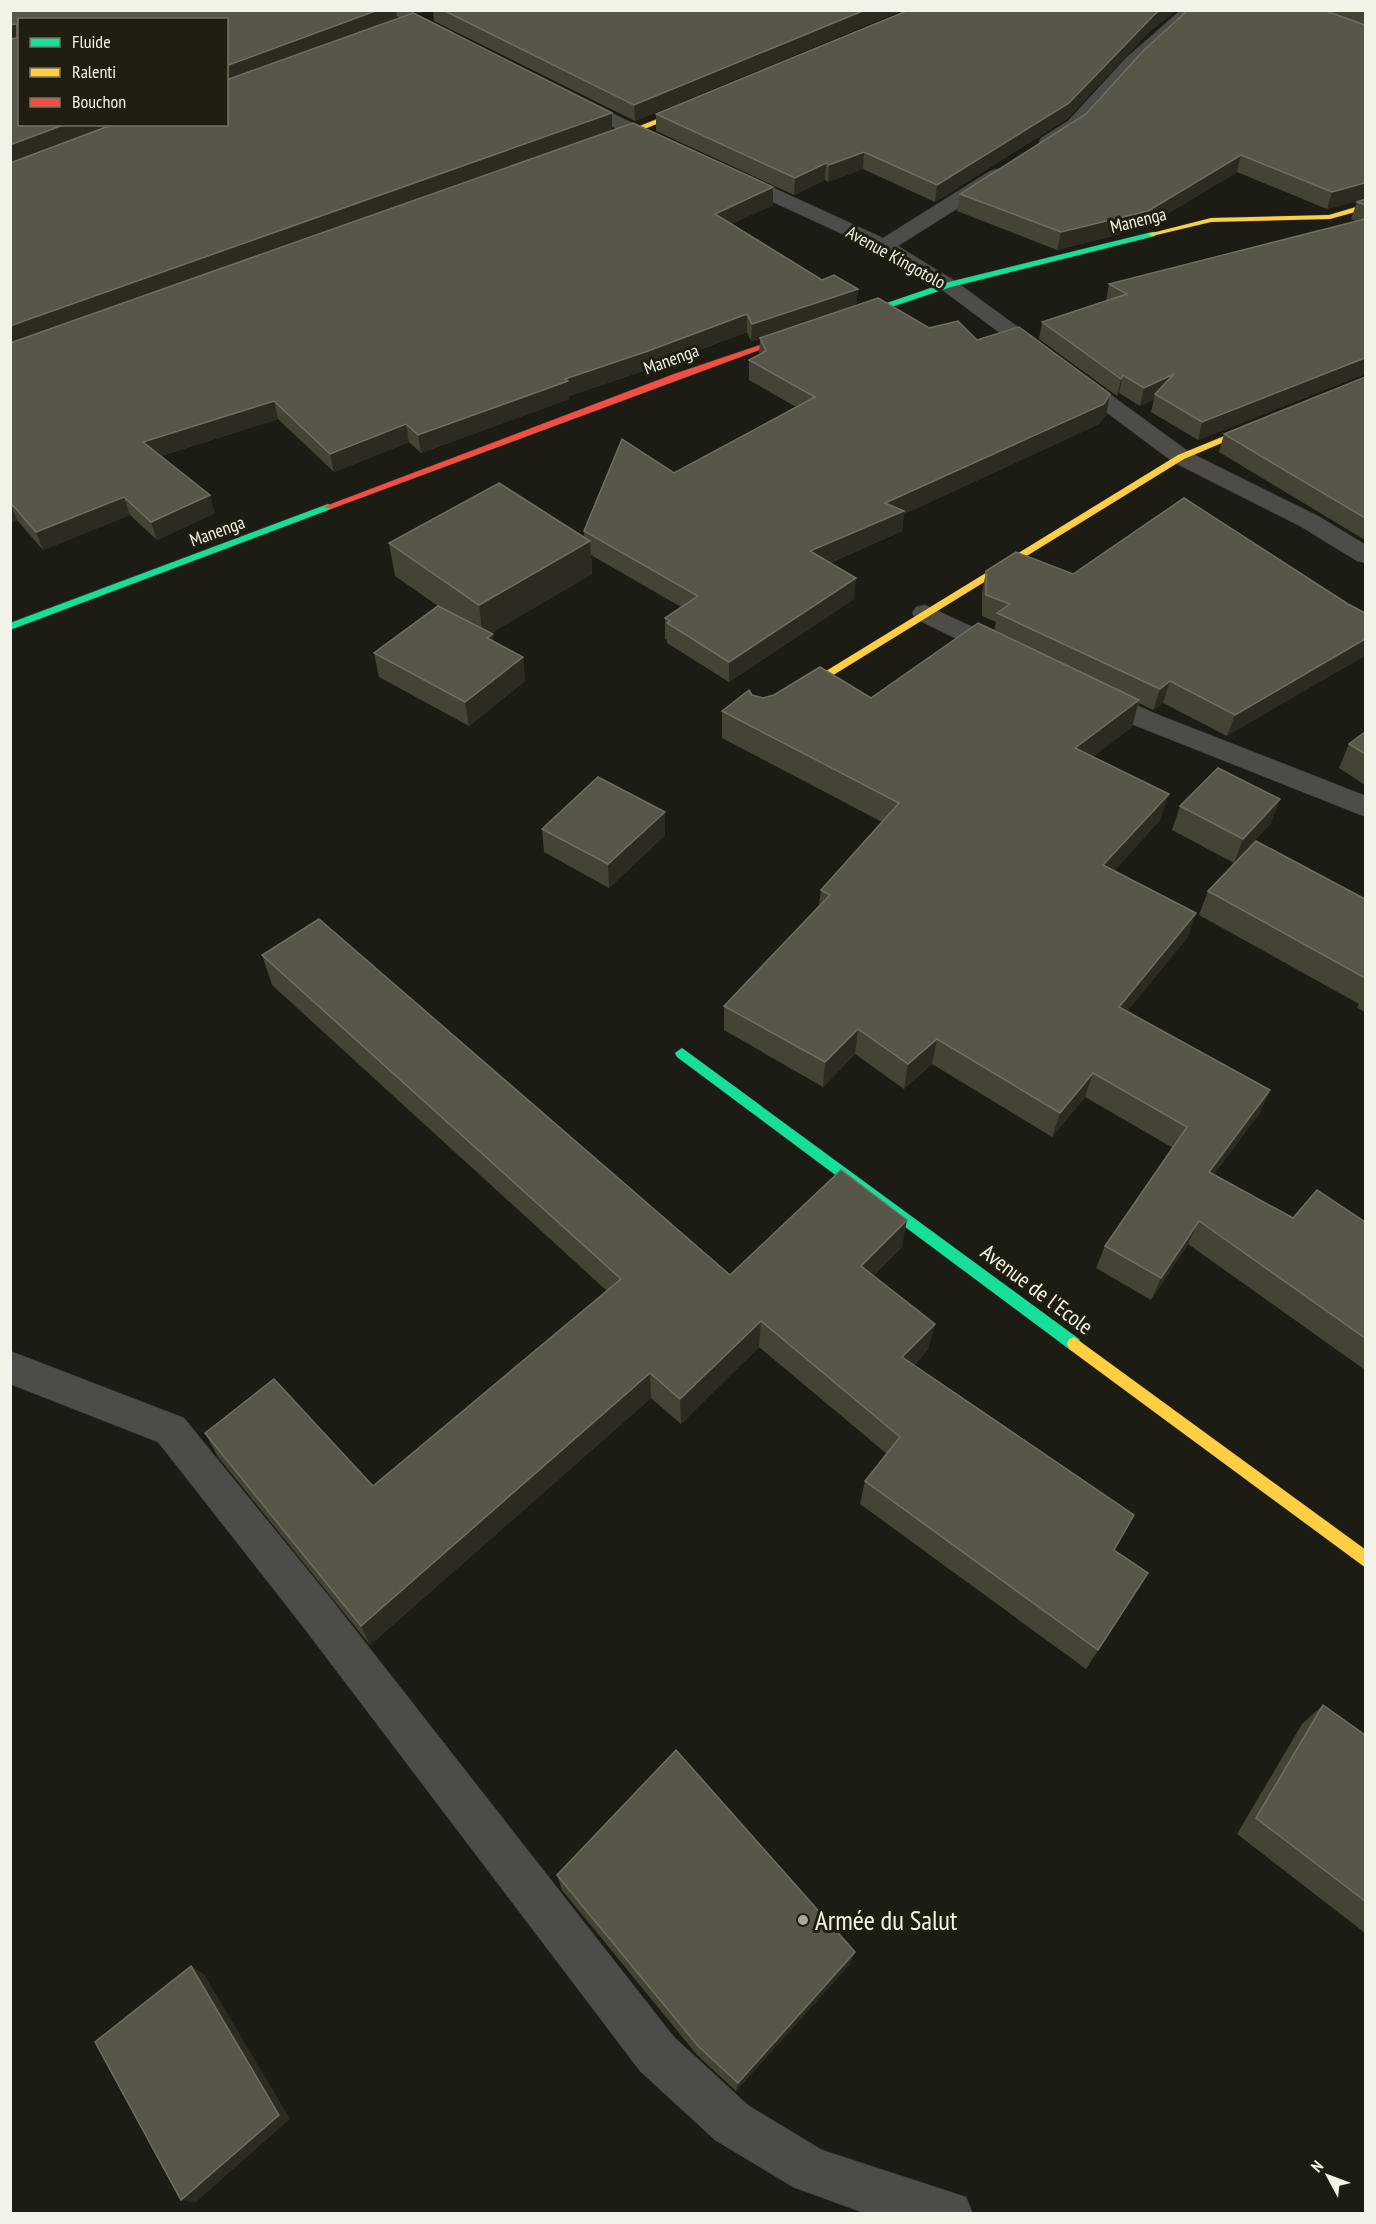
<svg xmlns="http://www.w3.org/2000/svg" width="1376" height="2224" font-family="'PT Sans Narrow',sans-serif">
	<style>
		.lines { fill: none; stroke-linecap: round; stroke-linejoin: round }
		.lane-casing { stroke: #393833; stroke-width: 1 }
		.street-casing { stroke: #393833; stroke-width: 1 }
		.fast-casing { stroke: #393833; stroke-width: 1 }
		.slow-casing { stroke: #393833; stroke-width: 1 }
		.jam-casing { stroke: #393833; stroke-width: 1 }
		.lane { fill: #4d4c47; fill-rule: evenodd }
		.street { fill: #4d4c47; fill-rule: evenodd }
		.fast { fill: #16e098; fill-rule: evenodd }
		.slow { fill: #ffcf43; fill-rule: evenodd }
		.jam { fill: #f24e42; fill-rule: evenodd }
		.wall { fill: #454336; fill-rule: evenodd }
		.shaded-wall { fill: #2d2b21 }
		.building { fill: #58564a; stroke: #706e63; stroke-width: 1.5 }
		.poi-dot { fill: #a8a79e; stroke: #201e11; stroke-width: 2 }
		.labels { text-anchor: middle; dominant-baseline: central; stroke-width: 6; stroke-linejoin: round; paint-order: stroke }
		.far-street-label { font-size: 18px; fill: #f3f2e9; stroke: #201e11 }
		.street-label { font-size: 22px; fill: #f3f2e9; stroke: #201e11 }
		.near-poi-label { font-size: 27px; fill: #f3f2e9; stroke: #201e11; text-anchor: start }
	</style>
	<rect width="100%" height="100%" fill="#1c1b14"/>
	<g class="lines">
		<!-- lane casing -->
		<g class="lane-casing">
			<polygon id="lane" points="10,1351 184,1418 332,1600 674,2037 749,2106 822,2150 966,2197 973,2214 867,2214 793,2187 715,2140 640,2071 304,1628 158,1442 10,1384"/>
		</g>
		<!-- street casing -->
		<g class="street-casing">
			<g id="street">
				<polygon points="386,10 408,10 453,32 456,36 453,40 441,40"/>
				<polygon points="1181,10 1200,10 1138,66 1082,129 1055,146 1041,146 1039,142 1041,138 1068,121 1126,58"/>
				<polygon points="573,95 671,141 673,145 671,149 657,149 567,104 564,100 567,96"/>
				<polygon points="997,169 1004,171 1007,175 1004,179 898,246 955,281 1189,452 1318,516 1366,545 1366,563 1357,561 1300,526 1173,462 941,289 877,250 725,180 722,176 725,172 739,172 883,238 990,171"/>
				<polygon points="925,605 1014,646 1018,652 1014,658 1005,660 996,658 916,619 912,613 916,607"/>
				<polygon points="1094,686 1154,713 1366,796 1366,817 1134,725 1085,701 1081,695 1085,689"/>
			</g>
		</g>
		<!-- fast casing -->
		<g class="fast-casing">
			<g id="fast">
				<polygon points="1152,232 1155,232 1155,236 951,287 769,348 762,346 945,283"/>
				<polygon points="328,504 333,507 331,509 10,630 10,623"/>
				<polygon points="682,1048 1079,1339 1081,1344 1079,1349 1074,1351 1069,1349 677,1057 675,1053"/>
			</g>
		</g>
		<!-- slow casing -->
		<g class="slow-casing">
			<g id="slow">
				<polygon points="694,104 701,106 605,145 598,143"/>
				<polygon points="1366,204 1366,209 1330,219 1211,222 1152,236 1148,234 1211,218 1329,215"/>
				<polygon points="1261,421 1269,423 1184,459 796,698 788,698 787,695 1178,455"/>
				<polygon points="1074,1337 1366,1550 1366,1568 1069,1349 1067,1344 1069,1339"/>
			</g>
		</g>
		<!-- jam casing -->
		<g class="jam-casing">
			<polygon id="jam" points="763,344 770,346 331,509 323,507 674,374"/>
		</g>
		<!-- lane -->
		<use href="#lane" class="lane"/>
		<!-- street -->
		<use href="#street" class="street"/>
		<!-- fast -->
		<use href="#fast" class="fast"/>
		<!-- slow -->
		<use href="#slow" class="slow"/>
		<!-- jam -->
		<use href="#jam" class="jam"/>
	</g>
	<!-- wall -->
	<g class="wall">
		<path d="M 10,10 L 397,19 L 612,113 L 612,130 L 470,181 L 773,205 L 731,224 L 822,280 L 858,289 L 856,305 L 929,328 L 977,340 L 1110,394 L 1106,415 L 1099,424 L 904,514 L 902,531 L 830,563 L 854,599 L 729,682 L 667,643 L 667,640 L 665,639 L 665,618 L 681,607 L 591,555 L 592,574 L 491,633 L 494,642 L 523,657 L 525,681 L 469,726 L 379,677 L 374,653 L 438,606 L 395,576 L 389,543 L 584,537 L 584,531 L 674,473 L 796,407 L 749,380 L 749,360 L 759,354 L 760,339 L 751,341 L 747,332 L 649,369 L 569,396 L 569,399 L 421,453 L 409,442 L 334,472 L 278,419 L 161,456 L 215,513 L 157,540 L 130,515 L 43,550 L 17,520 L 10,523 ZM 226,20 L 226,124 L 20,124 Z"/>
		<polygon points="413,10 903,10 635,121 434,21 433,11 417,13"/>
		<polygon points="909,10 1177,10 1150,31 1067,119 935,202 863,169 828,182 825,180 794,195 656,131 656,114"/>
		<polygon points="1188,10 1365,10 1365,199 1327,209 1237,172 1144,228 1057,250 957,211 960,194 1086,114"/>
		<polygon points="1365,199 1365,374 1198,440 1151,412 1154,399 1140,406 1119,393 1117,396 1039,339 1042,322 1106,301 1109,284 1356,221 1351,219 1357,202"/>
		<polygon points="1365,377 1365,540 1219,452 1224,434"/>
		<polygon points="986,571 1073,574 1348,604 1227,736 1163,703 1153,710 1139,703 1132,727 1092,757 1160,820 1114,871 1196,913 1187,938 1127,1011 1270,1090 1259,1114 1214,1174 1293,1218 1365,1222 1365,1370 1188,1244 1151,1300 1096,1268 1105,1246 1173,1148 1085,1097 1052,1137 932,1064 904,1089 855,1054 823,1087 724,1030 724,1006 819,905 821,890 882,822 722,738 722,711 752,695 763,698 871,698 994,631 996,622 982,616 982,593"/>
		<polygon points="1365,732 1365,785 1339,768 1349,744"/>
		<polygon points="1180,806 1271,823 1234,863 1172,830"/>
		<polygon points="665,812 665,835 609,888 544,852 542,829"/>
		<polygon points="1208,891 1365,899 1365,1012 1357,1008 1359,1004 1199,915"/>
		<polygon points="262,955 730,1275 902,1247 873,1276 935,1324 928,1349 914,1365 1114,1550 1148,1573 1086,1669 860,1504 865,1481 887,1454 759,1347 681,1424 651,1398 370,1645 218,1457 205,1433 373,1486 607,1291 272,985"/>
		<polygon points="1323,1705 1365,1735 1365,1933 1237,1834 1302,1724"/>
		<polygon points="557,1875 855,1952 849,1965 736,2091 697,2055 562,1890"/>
	</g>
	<!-- shaded-wall -->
	<g class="shaded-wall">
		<polygon points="378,10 396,10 397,20 226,83 226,66"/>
		<polygon points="417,10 433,10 433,11 417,13"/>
		<polygon points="865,10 903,10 635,121 634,105"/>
		<polygon points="1160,10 1177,10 1150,31 1067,119 935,202 937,185"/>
		<polygon points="17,24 20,41 10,42 10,25"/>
		<polygon points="612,113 612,130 10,345 10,326"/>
		<polygon points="66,124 115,124 10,164 10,145"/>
		<polygon points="864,152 863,169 828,182 829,165"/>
		<polygon points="1241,155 1237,172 1144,228 1057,250 1061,232"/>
		<polygon points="826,163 825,180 794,195 795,178"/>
		<polygon points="1365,183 1365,199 1327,209 1332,192"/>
		<polygon points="773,187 773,205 714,232 715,214"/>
		<polygon points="858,289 856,307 751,341 752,324"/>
		<polygon points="747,314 747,332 649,369 569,396 569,399 421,453 418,435 565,379"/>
		<polygon points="1365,358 1365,374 1198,440 1202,422"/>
		<polygon points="1174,374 1155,394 1154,399 1140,406 1144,388"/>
		<polygon points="1123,375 1119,393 1117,396 1121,379"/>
		<polygon points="1110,394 1106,415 1099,424 904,514 902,531 808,572 810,551 885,503"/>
		<polygon points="274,401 278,419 148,460 143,442"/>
		<polygon points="406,424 409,442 334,472 330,454"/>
		<polygon points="210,495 215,513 157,540 151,522"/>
		<polygon points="124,497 130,515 43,550 36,532"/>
		<polygon points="10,503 17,520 10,523"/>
		<polygon points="590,541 592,574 483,638 479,605"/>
		<polygon points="856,578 854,599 729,682 729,662"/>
		<polygon points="493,634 495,657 487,638"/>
		<polygon points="1365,639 1365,656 1227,736 1235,715"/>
		<polygon points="523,657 525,681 469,726 465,702"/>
		<polygon points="1170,681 1163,703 1153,710 1160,689"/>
		<polygon points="1139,700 1132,727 1069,775 1075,748"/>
		<polygon points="1169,794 1160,820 1096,891 1103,865"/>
		<polygon points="1280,799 1271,823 1234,863 1243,839"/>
		<polygon points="665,812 665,835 609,888 608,864"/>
		<polygon points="1196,913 1187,938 1111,1031 1119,1007"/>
		<polygon points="858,1029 855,1054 823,1087 825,1062"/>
		<polygon points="937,1039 932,1064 904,1089 908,1064"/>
		<polygon points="1093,1073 1085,1097 1052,1137 1060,1113"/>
		<polygon points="1270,1090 1259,1114 1198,1195 1209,1172"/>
		<polygon points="907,1220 902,1247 856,1293 861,1266"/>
		<polygon points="1199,1221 1188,1244 1151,1300 1161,1278"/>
		<polygon points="761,1321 759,1347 681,1424 680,1399"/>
		<polygon points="935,1324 928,1349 897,1382 902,1357"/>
		<polygon points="650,1373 651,1398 370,1645 361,1626"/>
		<polygon points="855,1952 849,1965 736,2091 738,2083"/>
		<polygon points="191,1966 204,1974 290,2119 195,2203 181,2200"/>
	</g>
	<!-- building -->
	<g class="building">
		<polygon points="10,10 378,10 226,66 226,20 20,20 20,124 66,124 10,145 10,39 17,38 17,24 10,25"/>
		<polygon points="443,10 865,10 634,105"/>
		<polygon points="909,10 1160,10 1154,15 1069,103 937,185 864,152 829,165 826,163 795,178 656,114"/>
		<polygon points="1188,10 1323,10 1365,25 1365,183 1332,192 1241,155 1148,211 1061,232 960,194 1086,114 1143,51"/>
		<polygon points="413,13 612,113 10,326 10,163 114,124 226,124 226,80"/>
		<polygon points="633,123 773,187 715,214 822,280 834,275 858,289 752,324 747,314 648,351 565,379 568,381 418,435 406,424 330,454 274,401 143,442 210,495 151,522 124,497 36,532 10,502 10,343"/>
		<polygon points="1365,199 1365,205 1357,202"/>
		<polygon points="1365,219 1365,358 1202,422 1155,394 1174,374 1144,388 1123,375 1121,379 1042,322 1127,294 1109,284"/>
		<polygon points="878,298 929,328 958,321 977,340 1019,327 1110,394 1104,404 885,503 904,511 810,551 856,578 729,662 667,623 670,621 665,618 698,596 584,531 622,439 674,473 815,397 749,360 766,351 760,338"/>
		<polygon points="1365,377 1365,518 1224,434"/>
		<polygon points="499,483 590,541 479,605 389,543"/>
		<polygon points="1184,498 1348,604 1365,613 1365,639 1235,715 1170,681 1160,689 997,613 1010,604 986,595 986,571 1016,552 1073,574"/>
		<polygon points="438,606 493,634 487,638 523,657 465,702 374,653"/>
		<polygon points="978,623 1139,700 1075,748 1169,794 1103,865 1196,913 1119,1007 1270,1090 1209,1172 1293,1218 1317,1190 1365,1222 1365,1338 1199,1221 1161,1278 1105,1246 1187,1127 1093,1073 1060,1113 937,1039 908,1064 858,1029 825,1062 724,1006 830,895 821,890 899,803 722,711 749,690 752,695 763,698 774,695 820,667 871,698"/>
		<polygon points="1365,732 1365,754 1349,744"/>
		<polygon points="1218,768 1280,799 1243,839 1180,806"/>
		<polygon points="598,777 665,812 608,864 542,829"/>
		<polygon points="1256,841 1365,899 1365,978 1208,891"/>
		<polygon points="319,919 730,1275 841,1170 907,1220 861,1266 935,1324 902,1357 1134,1515 1114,1550 1148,1573 1098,1650 865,1481 900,1437 761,1321 680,1399 650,1373 361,1626 205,1433 274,1379 373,1486 621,1279 262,955"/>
		<polygon points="1323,1705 1365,1735 1365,1901 1256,1818"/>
		<polygon points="676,1750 855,1952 738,2083 698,2046 557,1875"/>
		<polygon points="191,1966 279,2115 181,2200 95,2042"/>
	</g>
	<!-- markers -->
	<circle class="poi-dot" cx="803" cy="1920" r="6"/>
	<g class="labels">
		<!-- far-street labels -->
		<g class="far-street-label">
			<text transform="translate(1138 220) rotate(-14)">Manenga</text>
			<text transform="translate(896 257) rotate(29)">Avenue Kingotolo</text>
			<text transform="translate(671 359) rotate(-20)">Manenga</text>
			<text transform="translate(217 531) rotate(-20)">Manenga</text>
		</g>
		<!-- street labels -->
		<g class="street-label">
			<text transform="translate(1037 1289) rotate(37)">Avenue de l'Ecole</text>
		</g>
		<!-- near-poi labels -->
		<g class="near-poi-label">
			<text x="815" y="1920">Armée du Salut</text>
		</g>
	</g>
	<!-- border -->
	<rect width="1376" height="2224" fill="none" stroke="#f3f2e9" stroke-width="24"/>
	<!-- legend -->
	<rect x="18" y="18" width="210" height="108" fill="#201e11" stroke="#747367" stroke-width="1.5"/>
	<rect x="30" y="38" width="30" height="9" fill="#16e098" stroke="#747367" stroke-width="1.5"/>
	<text x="72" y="48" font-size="18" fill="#f3f2e9">Fluide</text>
	<rect x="30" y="68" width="30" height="9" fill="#ffcf43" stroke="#747367" stroke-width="1.5"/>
	<text x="72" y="78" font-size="18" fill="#f3f2e9">Ralenti</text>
	<rect x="30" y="98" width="30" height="9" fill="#f24e42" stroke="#747367" stroke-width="1.5"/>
	<text x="72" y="108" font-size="18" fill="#f3f2e9">Bouchon</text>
	<!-- north arrow -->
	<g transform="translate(1328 2176) rotate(311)" stroke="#201e11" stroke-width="4.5" paint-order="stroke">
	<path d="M0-4.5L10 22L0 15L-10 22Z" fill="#f3f2e9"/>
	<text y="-9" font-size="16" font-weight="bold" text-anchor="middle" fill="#f3f2e9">N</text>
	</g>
</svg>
